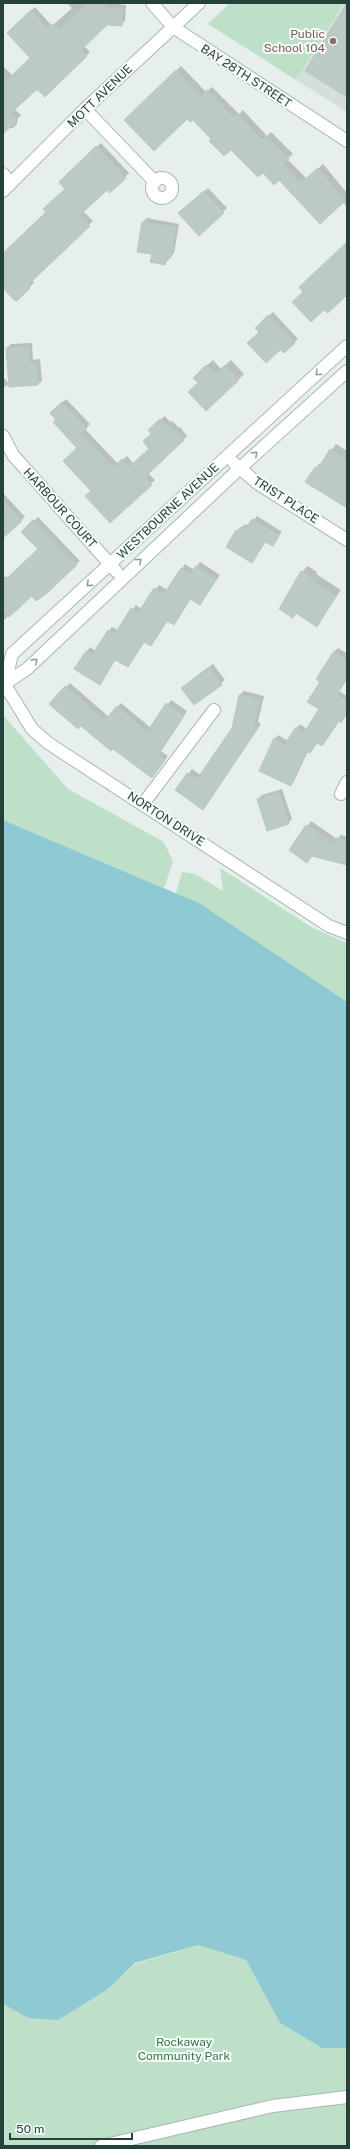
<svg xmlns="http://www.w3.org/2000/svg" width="350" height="2149" font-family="'Public Sans',sans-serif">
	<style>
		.built { fill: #d4dfda }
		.green { fill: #bfe0c8 }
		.water { fill: #8ec9d4 }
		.shadow { fill: #0003 }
		.building { fill: #bbcac4; stroke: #b8c9c2 }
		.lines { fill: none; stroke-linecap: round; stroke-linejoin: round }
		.minor-casing { stroke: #a8b8b2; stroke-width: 14 }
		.minor { stroke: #fff; stroke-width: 12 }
		.oneway { stroke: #92a09c }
		.education-dot { fill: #8d6e63; stroke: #f7fbf9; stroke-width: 1.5 }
		.labels { text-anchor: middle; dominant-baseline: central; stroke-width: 4; stroke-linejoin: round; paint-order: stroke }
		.education-label { font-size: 12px; fill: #785e54; stroke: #f7fbf9; text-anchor: end }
		.street-label { font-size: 12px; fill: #24423a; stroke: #f7fbf9 }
		.park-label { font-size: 12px; fill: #2d7a4b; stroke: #f7fbf9 }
	</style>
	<rect width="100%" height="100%" fill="#e6efeb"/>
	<!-- built -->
	<polygon class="built" points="344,3 347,3 347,112 296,80"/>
	<!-- green -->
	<g class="green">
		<polygon points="230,3 344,3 296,80 208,24"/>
		<polygon points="3,715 68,789 164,842 173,862 164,888 3,820"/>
		<polygon points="220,868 311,927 347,943 347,1004 176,893 182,872 195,874 223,891"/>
		<polygon points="198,1945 246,1960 280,2023 322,2048 347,2048 347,2146 3,2146 3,2004 28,2018 108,1989 135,1964"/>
	</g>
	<!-- water -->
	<polygon class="water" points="3,820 199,903 347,1002 347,2048 322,2048 280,2023 246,1960 198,1945 135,1963 108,1989 58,2020 28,2018 3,2004"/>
	<!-- shadow -->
	<g class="shadow">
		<polygon points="67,3 109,3 126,5 125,21 121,25 107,24 84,46 90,52 45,95 39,89 35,90 14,109 21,115 17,119 17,124 13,128 3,128 3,66 13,76 31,58 8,33 35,7 52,26 72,8"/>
		<polygon points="181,66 206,92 212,87 239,114 243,110 267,136 271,132 293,154 287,159 307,179 323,164 347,193 347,207 343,202 279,179 231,148 213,139 193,118 126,120"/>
		<polygon points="101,143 129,173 110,192 107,189 83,211 93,221 32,280 34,283 17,299 3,287 3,255 47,212 66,188 60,182"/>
		<polygon points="208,188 227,208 199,235 184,209"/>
		<polygon points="147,218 179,224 174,253 165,264 153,253 138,251 143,222"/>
		<polygon points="273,312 298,339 284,352 256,328"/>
		<polygon points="32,343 33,360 40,359 42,381 38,384 7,348 11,344"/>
		<polygon points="213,360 221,369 231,360 244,374 238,380 199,383 200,372"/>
		<polygon points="3,377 9,384 5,387 3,387"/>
		<polygon points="66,399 90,424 85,429 118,464 127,456 133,463 150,448 153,427 165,416 170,422 172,421 179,428 180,427 187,436 148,473 155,480 110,522 92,491 79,448 51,413"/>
		<polygon points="336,444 347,451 347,507 316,468 320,463 322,464"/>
		<polygon points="3,493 25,517 3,537"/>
		<polygon points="257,516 282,532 272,545 266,541 252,562 237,530 246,524 249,526"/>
		<polygon points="38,517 80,561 32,594 3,621 3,579 6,576 8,578 39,549 22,532"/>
		<polygon points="200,562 220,575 203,600 199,604 191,598 177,620 174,624 168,620 151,645 145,641 128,666 116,659 99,684 75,668 90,647 96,651 112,627 118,630 136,605 142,609 159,585 167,590 185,564 194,570"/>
		<polygon points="308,566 317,572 316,574 341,590 317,625 297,613 293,616 302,572"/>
		<polygon points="338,648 346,653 347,651 347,679 339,691 347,696 347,714 341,721 339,720 322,745 317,742 308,751 294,781 291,785 275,739 278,735 288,741 300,724 307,729 320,709 321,682 335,651"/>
		<polygon points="213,664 225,680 194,704 182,688"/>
		<polygon points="70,683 109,717 121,703 151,728 171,700 187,711 161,751 168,756 156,772 66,687"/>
		<polygon points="244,691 264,696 258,722 261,724 203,808 177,790 192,769 201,775 233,728 240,695"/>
		<polygon points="282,789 292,819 288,823 258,799 262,795"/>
		<polygon points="311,821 337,839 341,835 347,837 347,864 313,855 307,862 290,850"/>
	</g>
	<!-- building -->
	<g class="building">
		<polygon points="88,3 102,3 107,8 123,8 122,26 107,25 81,50 87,56 45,97 38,90 35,91 11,113 18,120 3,134 3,84 30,58 7,33 31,10 48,29 53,24 60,29"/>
		<polygon points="347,3 347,97 305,71"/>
		<polygon points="176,70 201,96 207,90 234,118 238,114 262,140 266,136 289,159 283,164 301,183 318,168 345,201 320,224 279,180 274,185 263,173 258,177 231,150 224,156 209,141 211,139 193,120 190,122 187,119 154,151 124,120"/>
		<polygon points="96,146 126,178 110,193 107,190 80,215 90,226 29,284 30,288 17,301 14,300 3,288 3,253 46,212 43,209 65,189 59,182"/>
		<polygon points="204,191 224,213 199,236 178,213"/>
		<polygon points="142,222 176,227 171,258 167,257 165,265 150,262 152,254 137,252"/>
		<polygon points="347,242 347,295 328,313 324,310 311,322 292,302 303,292 299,287"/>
		<polygon points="268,315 295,343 284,353 280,350 266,363 247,343 259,332 255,328"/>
		<polygon points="29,346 29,363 37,363 38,385 9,387 6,348"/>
		<polygon points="206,365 215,374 225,365 239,380 206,411 188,392 198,383 193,378"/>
		<polygon points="62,402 87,428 81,433 114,467 122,459 129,467 149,449 143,441 151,434 148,430 160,419 166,425 167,424 174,431 176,430 184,440 145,477 152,485 110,523 85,496 91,491 63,461 77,448 53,422 56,420 50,413"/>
		<polygon points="330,449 347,459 347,508 305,482 315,467 318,469"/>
		<polygon points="3,501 22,521 3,538"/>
		<polygon points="252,519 279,536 273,546 265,542 252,563 226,547 236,530 239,531 241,527 245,530"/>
		<polygon points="33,520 77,565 46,594 36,601 32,596 9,617 3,610 3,582 38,549 21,532"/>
		<polygon points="196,566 216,579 200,605 190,599 174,625 167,621 151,646 144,642 128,667 115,660 100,685 74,669 86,651 92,655 108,630 115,634 131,608 138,613 154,588 164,594 181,568 190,574"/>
		<polygon points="301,571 313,578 311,580 336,596 317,627 296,613 293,618 279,609"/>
		<polygon points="334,651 347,659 347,678 337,695 347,701 347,713 341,723 339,721 322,746 317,743 310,753 307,752 291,786 259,771 274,738 284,745 296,727 304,733 319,709 307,702 320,682 316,679"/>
		<polygon points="209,667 222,685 194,705 181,688"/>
		<polygon points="65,686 105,720 117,706 147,732 166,703 184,716 158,755 165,760 152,778 113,749 111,751 81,726 78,729 49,704"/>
		<polygon points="239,695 260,699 254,726 258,728 203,810 175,790 187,773 197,779 232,728"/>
		<polygon points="279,792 289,824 267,831 257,799"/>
		<polygon points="306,825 335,844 336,838 347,841 347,865 312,856 307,863 289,850"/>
	</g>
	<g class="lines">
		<!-- minor casing -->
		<g class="minor-casing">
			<g id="minor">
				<polyline points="152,3 173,27 347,141"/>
				<polyline points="85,109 155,182"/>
				<polyline points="3,174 11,183"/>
				<circle cx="162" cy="188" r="10"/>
				<polyline points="3,191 85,109 199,3"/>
				<polyline points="3,436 13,455 116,571"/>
				<polyline points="234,463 257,483 347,540"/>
				<polyline points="3,685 27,669 239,469 347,371"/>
				<polyline points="5,685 12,654 347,346"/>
				<polyline points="5,685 32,729 48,743 329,926 347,933"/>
				<polyline points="341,794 347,782"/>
				<polyline points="143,804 214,710"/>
				<polyline points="101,2146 273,2106 347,2097"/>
			</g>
		</g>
		<!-- minor -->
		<use href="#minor" class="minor"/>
	</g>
	<!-- one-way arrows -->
	<defs><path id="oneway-chevron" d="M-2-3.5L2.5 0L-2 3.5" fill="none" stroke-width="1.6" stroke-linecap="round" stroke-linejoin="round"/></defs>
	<g class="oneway">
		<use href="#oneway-chevron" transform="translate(318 373) rotate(137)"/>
		<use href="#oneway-chevron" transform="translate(255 454) rotate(-42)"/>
		<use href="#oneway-chevron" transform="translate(139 561) rotate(-43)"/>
		<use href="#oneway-chevron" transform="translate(89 584) rotate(138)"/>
		<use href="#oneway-chevron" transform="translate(35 661) rotate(-44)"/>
	</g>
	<!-- markers -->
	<circle class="education-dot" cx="333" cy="41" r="4"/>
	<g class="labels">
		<!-- education labels -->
		<g class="education-label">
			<text x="325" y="34">Public<tspan x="325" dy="14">School 104</tspan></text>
		</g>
		<!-- street labels -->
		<g class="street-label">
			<text transform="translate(246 76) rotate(33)">BAY 28TH STREET</text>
			<text transform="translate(100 96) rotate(-44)">MOTT AVENUE</text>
			<text transform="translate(286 500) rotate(33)">TRIST PLACE</text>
			<text transform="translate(60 508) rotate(48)">HARBOUR COURT</text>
			<text transform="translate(168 511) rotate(-43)">WESTBOURNE AVENUE</text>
			<text transform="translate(166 819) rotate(33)">NORTON DRIVE</text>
		</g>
		<!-- park labels -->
		<g class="park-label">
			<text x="184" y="2042">Rockaway<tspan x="184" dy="14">Community Park</tspan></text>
		</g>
	</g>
	<!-- border -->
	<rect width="350" height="2149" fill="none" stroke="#24423a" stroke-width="8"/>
	<!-- scale -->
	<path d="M10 2133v6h122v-6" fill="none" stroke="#24423a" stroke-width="2"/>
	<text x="16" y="2133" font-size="12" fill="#24423a" stroke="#f7fbf9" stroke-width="3" paint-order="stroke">50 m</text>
</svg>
